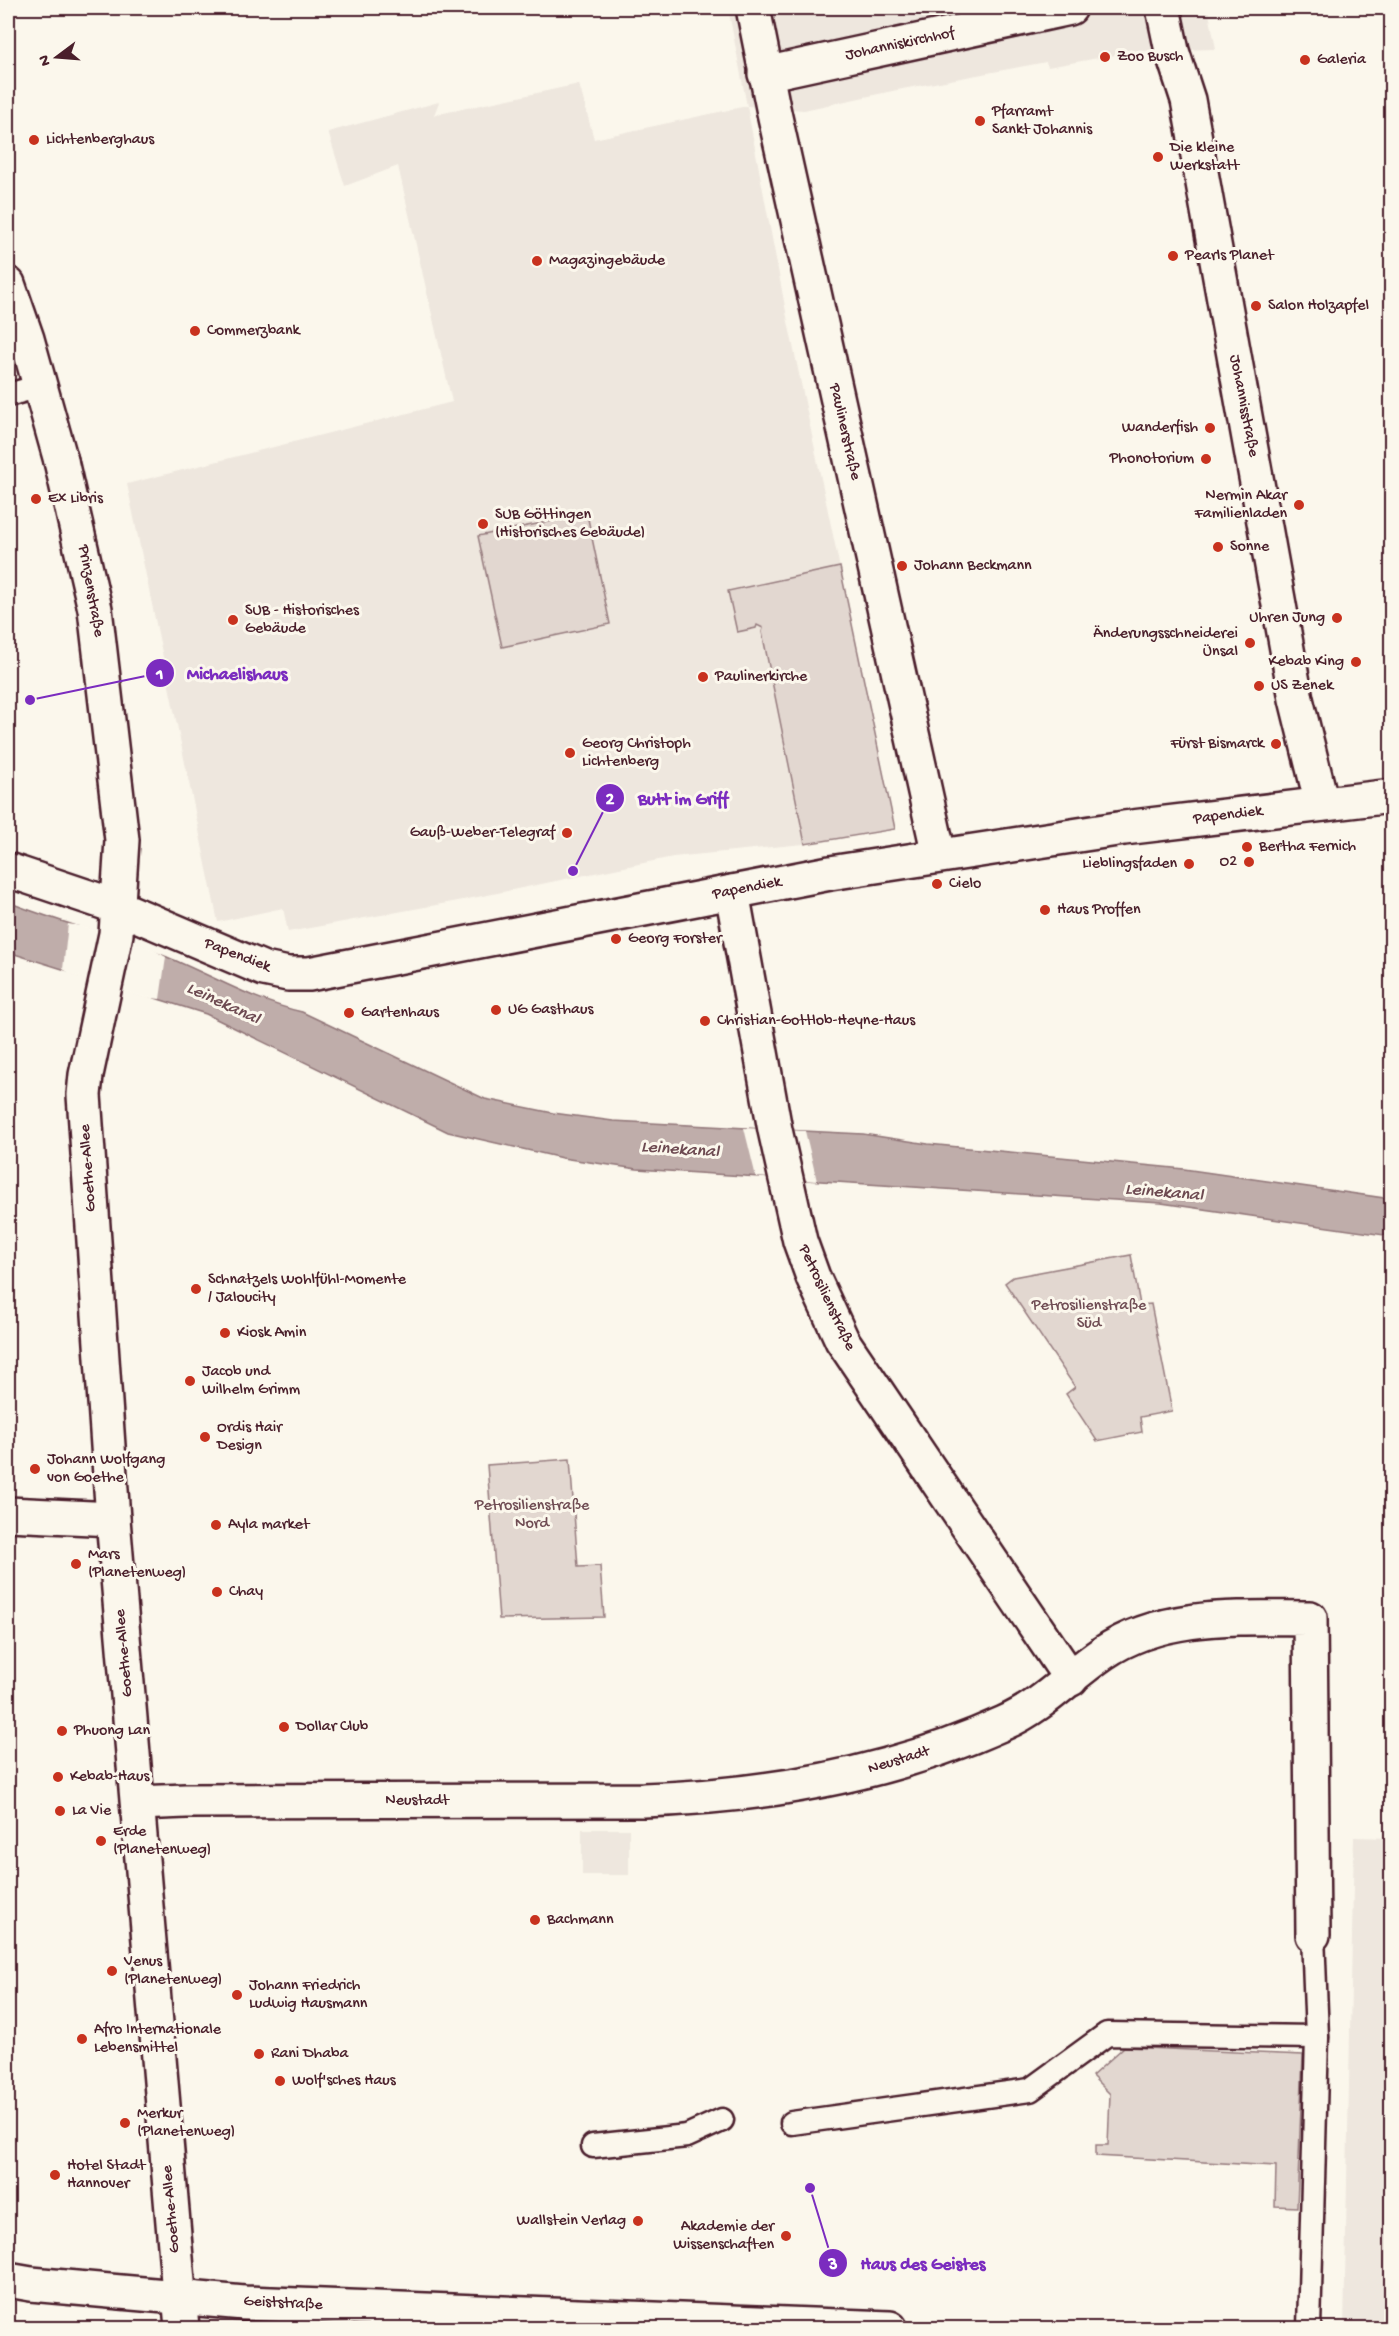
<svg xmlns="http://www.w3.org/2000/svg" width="1399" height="2336" font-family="'Gochi Hand',sans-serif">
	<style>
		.built { fill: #eee7de }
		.green { fill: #e2d7d0; stroke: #967b7e; stroke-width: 1.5 }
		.water { fill: #bfadaa; stroke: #907477; stroke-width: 1.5 }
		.pier { fill: #fbf7ec }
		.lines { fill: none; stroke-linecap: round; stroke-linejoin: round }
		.service-casing { stroke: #4a1f2b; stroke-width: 27 }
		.pedestrian-casing { stroke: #4a1f2b; stroke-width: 38 }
		.minor-casing { stroke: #4a1f2b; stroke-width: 38 }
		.service { stroke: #fbf7ec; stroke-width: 22 }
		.pedestrian { stroke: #fbf7ec; stroke-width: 33 }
		.minor { stroke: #fbf7ec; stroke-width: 33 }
		.poi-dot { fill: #c8321e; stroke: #fbf7ec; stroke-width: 2 }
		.labels { text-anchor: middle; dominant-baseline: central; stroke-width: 6; stroke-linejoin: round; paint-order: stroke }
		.street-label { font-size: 16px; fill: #4a1f2b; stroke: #fbf7ec }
		.poi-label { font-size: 16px; fill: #4a1f2b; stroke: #fbf7ec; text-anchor: start }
		.park-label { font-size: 16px; fill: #704d54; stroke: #fbf7ec }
		.water-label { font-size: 18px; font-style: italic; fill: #6d4a51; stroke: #fbf7ec }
		.leader { fill: none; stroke: #7b2cbf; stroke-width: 2 }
		.callout-dot { fill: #7b2cbf; stroke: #fbf7ec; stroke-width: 2 }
		.mark-label { font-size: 18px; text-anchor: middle; font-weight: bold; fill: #fff }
		.callout-label { font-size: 18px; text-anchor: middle; font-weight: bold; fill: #7b2cbf; stroke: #fbf7ec; stroke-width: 6; stroke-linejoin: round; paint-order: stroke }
	</style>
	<rect width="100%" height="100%" fill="#fbf7ec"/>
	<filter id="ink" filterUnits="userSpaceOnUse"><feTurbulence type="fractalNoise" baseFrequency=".0167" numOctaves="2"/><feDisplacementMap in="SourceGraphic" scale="12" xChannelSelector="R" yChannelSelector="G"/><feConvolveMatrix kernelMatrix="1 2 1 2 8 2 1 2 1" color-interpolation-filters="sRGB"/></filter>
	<g filter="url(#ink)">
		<!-- built -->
		<g class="built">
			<polygon points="728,8 1208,8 1216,49 1138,51 1048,67 1046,62 897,90 804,110 747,106 787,317 895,829 824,842 673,857 458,901 288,932 283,908 218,922 127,484 452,402 398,166 345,186 328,132 439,102 434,115 579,84 594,139 747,106"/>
			<rect x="582" y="1829" width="47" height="46"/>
			<polygon points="1354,1837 1391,1838 1391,2328 1344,2328"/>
		</g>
		<!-- green -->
		<g class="green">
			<polygon points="587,514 610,624 502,647 478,536"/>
			<polygon points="840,567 895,829 805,844 762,632 763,628 757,625 756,628 737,632 728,591"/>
			<polygon points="1131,1255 1140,1305 1151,1304 1172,1411 1140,1417 1142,1432 1097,1441 1066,1394 1075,1387 1005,1283 1013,1277"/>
			<polygon points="570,1459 578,1567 600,1566 604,1617 499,1619 487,1465"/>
			<polygon points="1124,2047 1303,2055 1297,2207 1275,2206 1276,2166 1096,2156 1096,2145 1108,2145 1110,2094 1092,2076"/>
		</g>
		<!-- water -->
		<path class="water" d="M 8,902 C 60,923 115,936 167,957 C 213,976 254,1001 302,1012 L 485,1099 L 553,1113 L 613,1121 L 863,1134 L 928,1144 L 1184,1169 L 1391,1199 L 1391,1236 L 1161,1203 L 637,1169 L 562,1158 L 448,1132 L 206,1014 L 8,952 Z"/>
		<!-- pier -->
		<g class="pier">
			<polygon points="68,924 82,926 150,948 166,957 160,999 143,997 73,975 63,969"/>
			<polygon points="744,1128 805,1131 817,1181 756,1177"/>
		</g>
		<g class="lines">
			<!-- service casing -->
			<g class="service-casing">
				<g id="service">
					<polyline points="8,395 40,386"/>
					<polyline points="792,2123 1030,2090 1107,2034 1317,2037"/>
					<polyline points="593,2146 687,2136 722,2120"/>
					<polyline points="1309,2328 1317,2037 1313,1935"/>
				</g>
			</g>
			<!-- pedestrian casing -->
			<g class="pedestrian-casing">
				<g id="pedestrian">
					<polyline points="753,8 773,108 939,855"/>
					<polyline points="1163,8 1172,51 1188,100 1296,699 1322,804"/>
					<polyline points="765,74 1070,8"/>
					<polyline points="8,284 27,339 61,461"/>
					<polyline points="732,892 775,1130 800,1241 813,1277 842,1340 1071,1679"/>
				</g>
			</g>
			<!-- minor casing -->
			<g class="minor-casing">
				<g id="minor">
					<polyline points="61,461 95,609 122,840 116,934 86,1075 84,1095 113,1519 182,2328"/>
					<polyline points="8,870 118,907 264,969 288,974 309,974 830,873 1124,828 1392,796"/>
					<polyline points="8,1514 113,1519"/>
					<path d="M 138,1803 L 186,1801 L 643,1800 C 768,1796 889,1775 1004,1723 C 1043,1706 1069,1676 1103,1653 C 1163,1612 1241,1618 1310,1618 L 1313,1935"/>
					<polyline points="8,2280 31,2284 244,2303 890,2328"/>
				</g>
			</g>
			<!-- service -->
			<use href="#service" class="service"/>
			<!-- pedestrian -->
			<use href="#pedestrian" class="pedestrian"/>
			<!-- minor -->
			<use href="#minor" class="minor"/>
		</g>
	</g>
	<!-- markers -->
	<g class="poi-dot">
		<circle cx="1105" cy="57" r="6"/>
		<circle cx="1305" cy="60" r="6"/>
		<circle cx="980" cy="121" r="6"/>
		<circle cx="34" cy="140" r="6"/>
		<circle cx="1158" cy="157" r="6"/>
		<circle cx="1173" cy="256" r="6"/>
		<circle cx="537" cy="261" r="6"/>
		<circle cx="1256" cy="306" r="6"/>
		<circle cx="195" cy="331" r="6"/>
		<circle cx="1210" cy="428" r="6"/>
		<circle cx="1206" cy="459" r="6"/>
		<circle cx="36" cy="499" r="6"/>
		<circle cx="1299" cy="505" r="6"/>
		<circle cx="483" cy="524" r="6"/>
		<circle cx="1218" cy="547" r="6"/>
		<circle cx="902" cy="566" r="6"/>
		<circle cx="1337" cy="618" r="6"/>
		<circle cx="233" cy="620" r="6"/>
		<circle cx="1250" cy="643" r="6"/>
		<circle cx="1356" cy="662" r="6"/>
		<circle cx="703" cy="677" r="6"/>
		<circle cx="1259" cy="686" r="6"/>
		<circle cx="1276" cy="744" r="6"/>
		<circle cx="570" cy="753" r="6"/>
		<circle cx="567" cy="833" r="6"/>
		<circle cx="1247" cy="847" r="6"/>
		<circle cx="1249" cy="862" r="6"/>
		<circle cx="1189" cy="864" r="6"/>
		<circle cx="937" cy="884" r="6"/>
		<circle cx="1045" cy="910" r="6"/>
		<circle cx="616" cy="939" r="6"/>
		<circle cx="496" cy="1010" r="6"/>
		<circle cx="349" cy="1013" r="6"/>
		<circle cx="705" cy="1021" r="6"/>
		<circle cx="196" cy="1289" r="6"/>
		<circle cx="225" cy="1333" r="6"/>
		<circle cx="190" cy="1381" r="6"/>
		<circle cx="205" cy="1437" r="6"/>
		<circle cx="35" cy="1469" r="6"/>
		<circle cx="216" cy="1525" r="6"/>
		<circle cx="76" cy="1564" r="6"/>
		<circle cx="217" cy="1592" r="6"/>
		<circle cx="284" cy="1727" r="6"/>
		<circle cx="62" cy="1731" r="6"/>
		<circle cx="58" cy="1777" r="6"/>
		<circle cx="60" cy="1811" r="6"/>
		<circle cx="101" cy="1841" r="6"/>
		<circle cx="535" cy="1920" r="6"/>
		<circle cx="112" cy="1971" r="6"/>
		<circle cx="237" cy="1995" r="6"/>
		<circle cx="82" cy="2039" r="6"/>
		<circle cx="259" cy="2054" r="6"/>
		<circle cx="280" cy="2081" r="6"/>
		<circle cx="125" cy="2123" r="6"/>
		<circle cx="55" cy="2175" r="6"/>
		<circle cx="638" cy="2221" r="6"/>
		<circle cx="786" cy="2236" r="6"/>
	</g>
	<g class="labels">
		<!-- street labels -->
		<g class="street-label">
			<text transform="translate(900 45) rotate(-12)">Johanniskirchhof</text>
			<text transform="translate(1243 406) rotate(79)">Johannisstraße</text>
			<text transform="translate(844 432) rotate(77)">Paulinerstraße</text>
			<text transform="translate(90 591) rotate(80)">Prinzenstraße</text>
			<text transform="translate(1228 816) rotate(-7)">Papendiek</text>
			<text transform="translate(747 889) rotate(-11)">Papendiek</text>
			<text transform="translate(237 956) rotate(21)">Papendiek</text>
			<text transform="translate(89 1168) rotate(-94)">Goethe-Allee</text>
			<text transform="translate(826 1298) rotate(65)">Petrosilienstraße</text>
			<text transform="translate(125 1653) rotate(-95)">Goethe-Allee</text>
			<text transform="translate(899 1761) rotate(-17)">Neustadt</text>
			<text x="417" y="1801">Neustadt</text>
			<text transform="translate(172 2209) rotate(-95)">Goethe-Allee</text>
			<text transform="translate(283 2304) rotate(3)">Geiststraße</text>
		</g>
		<!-- poi labels -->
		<g class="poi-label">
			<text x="1117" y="57">Zoo Busch</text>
			<text x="1317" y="60">Galeria</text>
			<text x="992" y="112">Pfarramt<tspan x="992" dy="18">Sankt Johannis</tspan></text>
			<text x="46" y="140">Lichtenberghaus</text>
			<text x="1170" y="148">Die kleine<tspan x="1170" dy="18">Werkstatt</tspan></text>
			<text x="1185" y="256">Pearls Planet</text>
			<text x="549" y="261">Magazingebäude</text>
			<text x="1268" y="306">Salon Holzapfel</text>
			<text x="207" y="331">Commerzbank</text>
			<text x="1198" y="428" text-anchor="end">Wanderfish</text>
			<text x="1194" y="459" text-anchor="end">Phonotorium</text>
			<text x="1287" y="496" text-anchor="end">Nermin Akar<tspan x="1287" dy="18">Familienladen</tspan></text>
			<text x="48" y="499">Ex Libris</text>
			<text x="495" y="515">SUB Göttingen<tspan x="495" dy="18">(Historisches Gebäude)</tspan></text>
			<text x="1230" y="547">Sonne</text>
			<text x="914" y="566">Johann Beckmann</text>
			<text x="245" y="611">SUB - Historisches<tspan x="245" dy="18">Gebäude</tspan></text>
			<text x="1325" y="618" text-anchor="end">Uhren Jung</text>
			<text x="1238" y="634" text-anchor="end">Änderungsschneiderei<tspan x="1238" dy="18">Ünsal</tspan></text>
			<text x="1344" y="662" text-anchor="end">Kebab King</text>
			<text x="715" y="677">Paulinerkirche</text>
			<text x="1271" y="686">US Zenek</text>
			<text x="582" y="744">Georg Christoph<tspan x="582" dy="18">Lichtenberg</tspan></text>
			<text x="1264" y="744" text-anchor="end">Fürst Bismarck</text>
			<text x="555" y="833" text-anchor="end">Gauß-Weber-Telegraf</text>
			<text x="1259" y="847">Bertha Fernich</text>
			<text x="1237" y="862" text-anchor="end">O2</text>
			<text x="1177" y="864" text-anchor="end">Lieblingsfaden</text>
			<text x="949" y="884">Cielo</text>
			<text x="1057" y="910">Haus Proffen</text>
			<text x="628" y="939">Georg Forster</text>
			<text x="508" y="1010">UG Gasthaus</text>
			<text x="361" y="1013">Gartenhaus</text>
			<text x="717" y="1021">Christian-Gottlob-Heyne-Haus</text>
			<text x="208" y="1280">Schnatzels Wohlfühl-Momente<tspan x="208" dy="18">/ Jaloucity</tspan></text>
			<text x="237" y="1333">Kiosk Amin</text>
			<text x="202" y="1372">Jacob und<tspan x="202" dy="18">Wilhelm Grimm</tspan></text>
			<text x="217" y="1428">Ordis Hair<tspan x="217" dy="18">Design</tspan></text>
			<text x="47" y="1460">Johann Wolfgang<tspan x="47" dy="18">von Goethe</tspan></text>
			<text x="228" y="1525">Ayla market</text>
			<text x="88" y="1555">Mars<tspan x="88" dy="18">(Planetenweg)</tspan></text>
			<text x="229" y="1592">Chay</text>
			<text x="296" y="1727">Dollar Club</text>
			<text x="74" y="1731">Phuong Lan</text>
			<text x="70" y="1777">Kebab-Haus</text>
			<text x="72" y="1811">La Vie</text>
			<text x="113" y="1832">Erde<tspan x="113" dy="18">(Planetenweg)</tspan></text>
			<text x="547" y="1920">Bachmann</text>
			<text x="124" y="1962">Venus<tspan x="124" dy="18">(Planetenweg)</tspan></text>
			<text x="249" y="1986">Johann Friedrich<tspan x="249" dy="18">Ludwig Hausmann</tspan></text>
			<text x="94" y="2030">Afro Internationale<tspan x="94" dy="18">Lebensmittel</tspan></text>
			<text x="271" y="2054">Rani Dhaba</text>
			<text x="292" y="2081">Wolf'sches Haus</text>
			<text x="137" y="2114">Merkur<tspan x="137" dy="18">(Planetenweg)</tspan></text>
			<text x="67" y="2166">Hotel Stadt<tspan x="67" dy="18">Hannover</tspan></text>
			<text x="626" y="2221" text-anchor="end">Wallstein Verlag</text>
			<text x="774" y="2227" text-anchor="end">Akademie der<tspan x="774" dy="18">Wissenschaften</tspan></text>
		</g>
		<!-- park labels -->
		<g class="park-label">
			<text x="1089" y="1306">Petrosilienstraße<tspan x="1089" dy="18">Süd</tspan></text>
			<text x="532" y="1506">Petrosilienstraße<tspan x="532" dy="18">Nord</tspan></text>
		</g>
		<!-- water labels -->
		<g class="water-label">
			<text transform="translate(223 1004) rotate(25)">Leinekanal</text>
			<text transform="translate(680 1150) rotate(4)">Leinekanal</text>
			<text transform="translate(1164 1193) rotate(5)">Leinekanal</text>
		</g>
	</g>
	<!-- callouts -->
	<path class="leader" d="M30 700L160 673M573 871L610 798M810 2188L833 2263"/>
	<g class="callout-dot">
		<circle cx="30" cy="700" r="6"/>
		<circle cx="573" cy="871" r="6"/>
		<circle cx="810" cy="2188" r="6"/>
		<circle cx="160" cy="673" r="15"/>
		<circle cx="610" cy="798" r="15"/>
		<circle cx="833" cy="2263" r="15"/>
	</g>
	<g class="mark-label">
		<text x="160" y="679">1</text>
		<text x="610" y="804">2</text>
		<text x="833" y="2269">3</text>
	</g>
	<g class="callout-label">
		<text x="237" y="679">Michaelishaus</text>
		<text x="683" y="804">Butt im Griff</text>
		<text x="923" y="2269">Haus des Geistes</text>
	</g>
	<!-- margin -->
	<rect width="1399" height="2336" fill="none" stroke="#fbf7ec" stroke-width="30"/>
	<rect x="15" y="15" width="1369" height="2306" fill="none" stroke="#4a1f2b" stroke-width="2" filter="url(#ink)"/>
	<!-- north arrow -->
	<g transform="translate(57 57) rotate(254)" stroke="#fbf7ec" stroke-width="4.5" paint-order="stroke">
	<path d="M0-4.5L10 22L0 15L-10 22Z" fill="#4a1f2b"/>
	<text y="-9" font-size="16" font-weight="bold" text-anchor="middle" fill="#4a1f2b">N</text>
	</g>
</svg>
